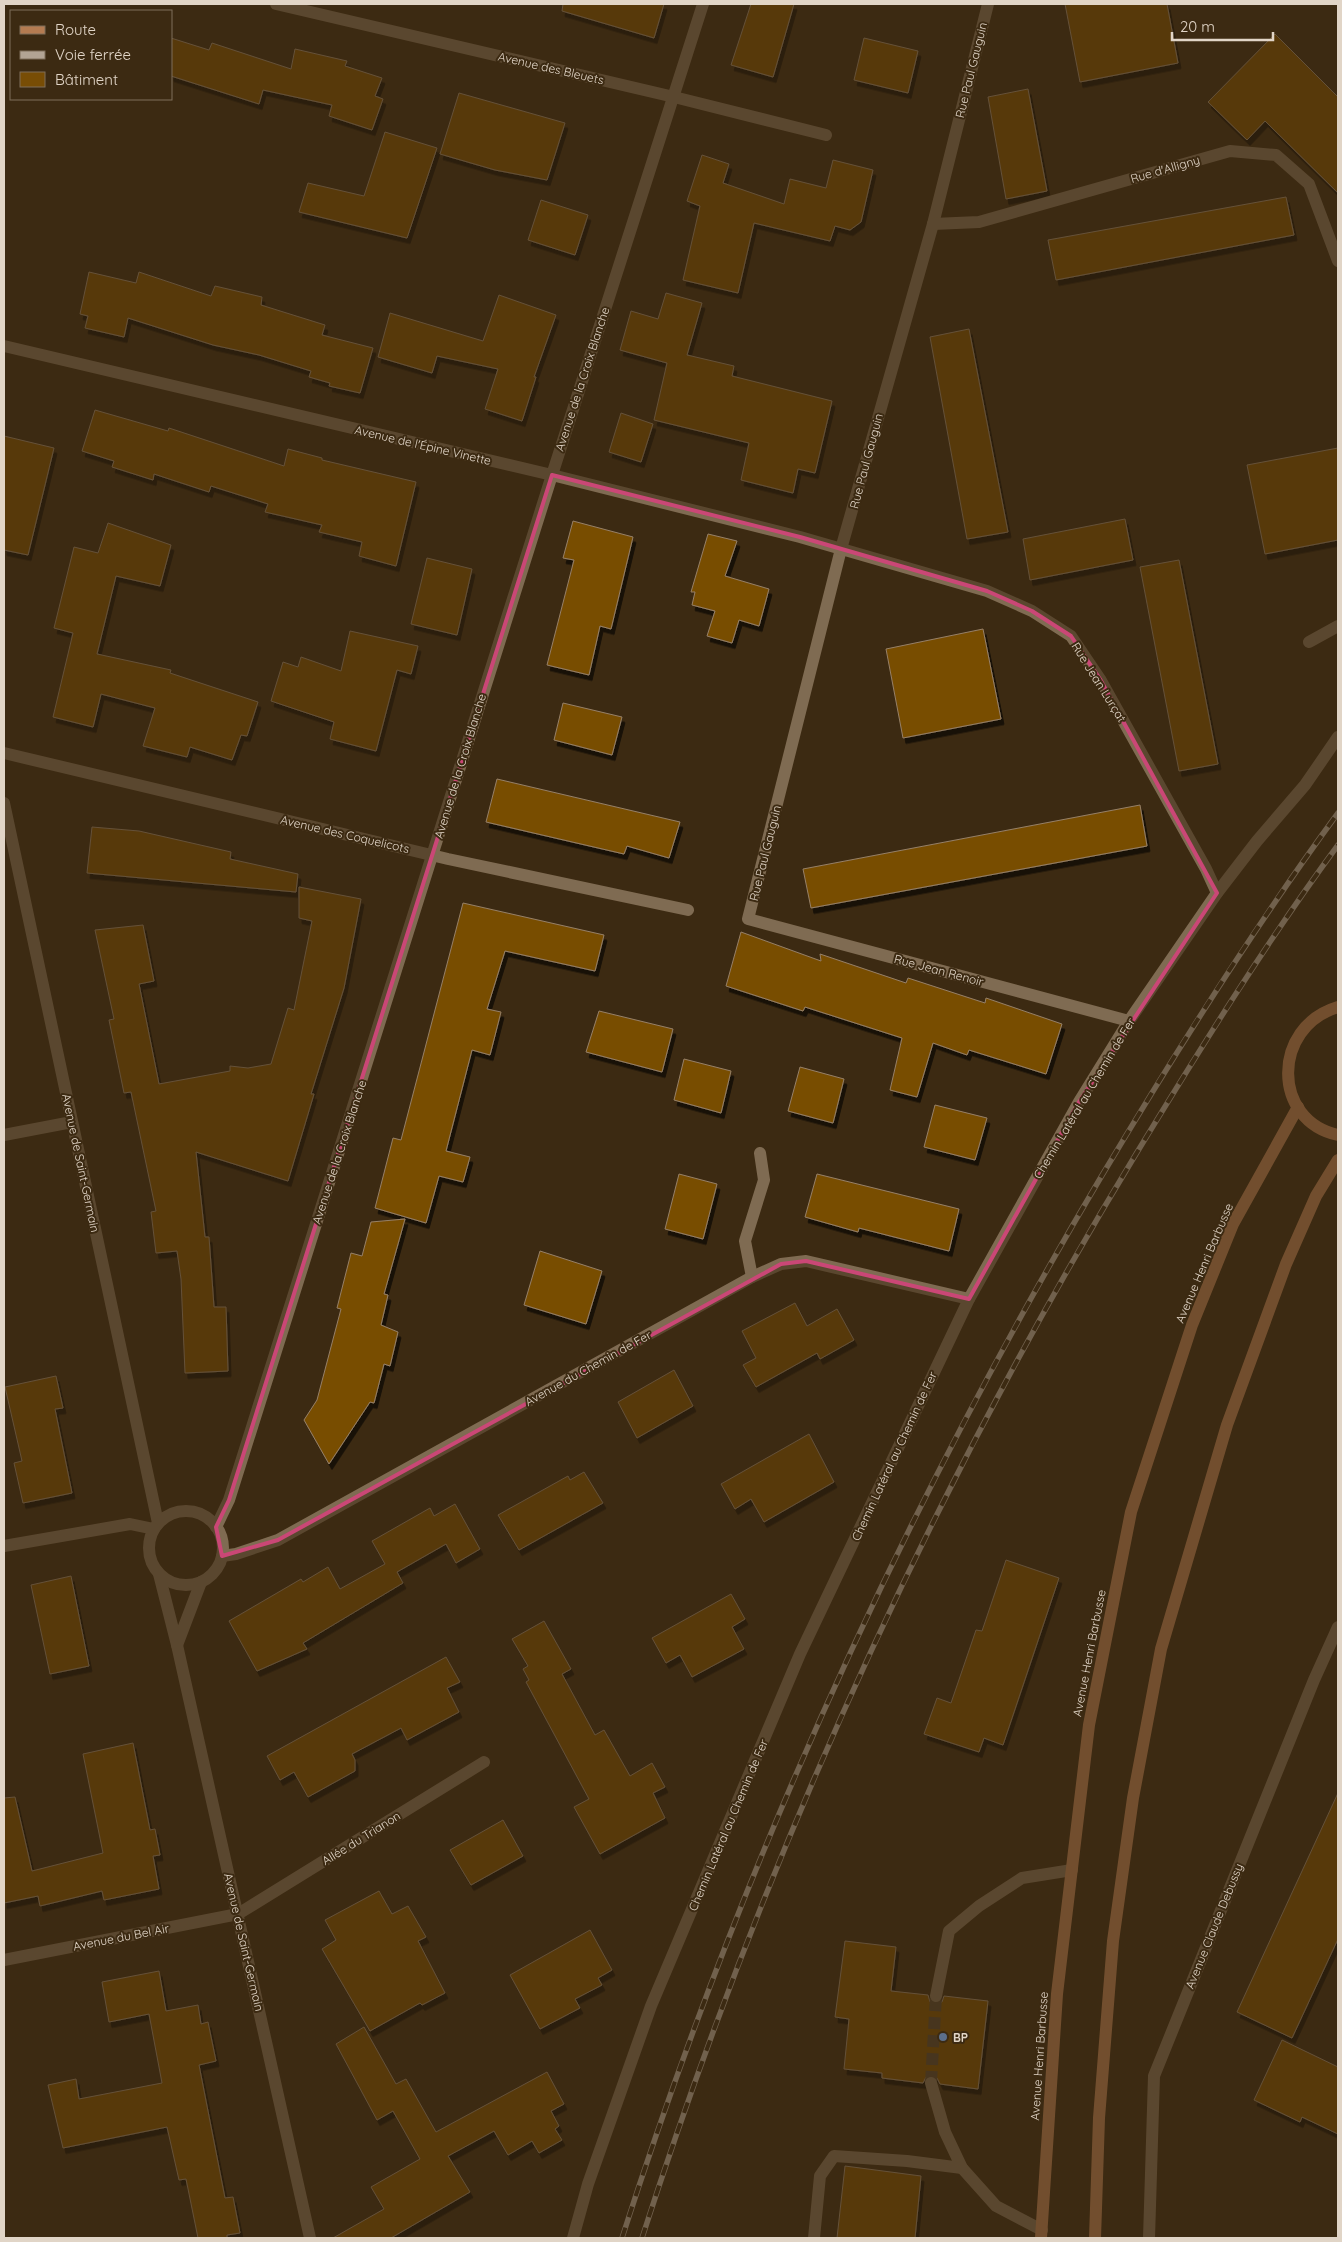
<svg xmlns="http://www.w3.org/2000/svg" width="1342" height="2242" font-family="Quicksand,sans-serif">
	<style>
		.building { fill: #784d05; stroke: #968067; filter: url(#shadow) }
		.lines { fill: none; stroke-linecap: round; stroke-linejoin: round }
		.minor-tunnel { stroke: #55442d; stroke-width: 12; stroke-dasharray: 12 6; stroke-linecap: butt }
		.minor { stroke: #7f6b52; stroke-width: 12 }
		.major { stroke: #b47b51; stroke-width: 12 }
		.rail-casing { stroke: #b2a494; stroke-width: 5.5 }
		.rail { stroke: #3c2a12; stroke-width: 4; stroke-dasharray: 11; stroke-linecap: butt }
		.marked { fill: none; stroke: #ca4776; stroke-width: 4; stroke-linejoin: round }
		.service-dot { fill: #5c6f8a; stroke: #3c2a12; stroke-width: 2 }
		.labels { text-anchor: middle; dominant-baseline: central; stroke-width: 4; stroke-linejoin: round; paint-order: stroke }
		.street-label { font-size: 12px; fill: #e1d5c7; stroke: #3c2a12 }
		.poi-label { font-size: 12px; font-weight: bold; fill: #e1d5c7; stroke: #3c2a12; text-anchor: start }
	</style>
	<defs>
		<filter id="shadow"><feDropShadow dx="3" dy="5.5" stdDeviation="0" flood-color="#0009"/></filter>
	</defs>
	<rect width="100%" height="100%" fill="#3c2a12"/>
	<!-- building -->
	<g class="building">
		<polygon points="563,4 664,4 654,38 562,11"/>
		<polygon points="751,4 794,4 773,77 731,65"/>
		<polygon points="1065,4 1167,4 1178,63 1080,82"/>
		<polygon points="1275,34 1338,97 1338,193 1265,121 1247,140 1208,102"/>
		<polygon points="171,38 209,50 212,43 291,69 295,49 347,61 345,66 382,78 375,96 383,99 372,130 329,116 332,105 263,90 259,104 171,76"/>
		<polygon points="864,38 918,51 908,93 854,80"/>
		<polygon points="1028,89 1047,191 1006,199 988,97"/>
		<polygon points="459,93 565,123 547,180 495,170 440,154"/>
		<polygon points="385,132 437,148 407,238 299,212 308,183 364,196"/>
		<polygon points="702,155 729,164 723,183 784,204 790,179 826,188 833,160 873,170 861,222 850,230 835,226 830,241 754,223 738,293 683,280 700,206 687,201"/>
		<polygon points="1286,197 1294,235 1056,280 1048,240"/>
		<polygon points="541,200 588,215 575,255 528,240"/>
		<polygon points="89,272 136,283 139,272 211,296 215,286 262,297 261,305 325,325 322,335 373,348 360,393 329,386 330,383 309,377 311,371 259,355 213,345 128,318 124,337 85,328 88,316 80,314"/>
		<polygon points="666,293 702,303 687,355 734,366 732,376 832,401 815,473 798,469 793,493 741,480 749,443 654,420 667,363 620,350 631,311 658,319"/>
		<polygon points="499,295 556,315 534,377 536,377 522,421 485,409 498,369 437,356 432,373 378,357 390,313 483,341"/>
		<polygon points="969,329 1008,532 967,539 930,337"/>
		<polygon points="95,410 168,431 169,428 284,466 288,449 322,458 322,460 416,482 396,566 359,556 362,542 319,532 322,525 265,512 268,504 211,486 209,492 154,474 153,480 112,467 114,461 82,451"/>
		<polygon points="621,413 653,424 641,462 609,452"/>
		<polygon points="4,436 54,448 28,555 4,550"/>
		<polygon points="1338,448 1338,540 1265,554 1247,465"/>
		<polygon points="1125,519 1133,560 1030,580 1023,539"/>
		<polygon points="573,521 633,537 611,629 600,626 589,675 547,665 574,560 563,558"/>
		<polygon points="108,523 171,545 160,586 116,576 97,654 171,670 170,673 258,702 247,736 241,735 232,760 190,747 187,757 143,746 155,708 101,694 93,727 53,717 73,633 54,628 74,547 98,553"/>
		<polygon points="708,534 737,541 725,576 769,589 759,626 739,620 732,643 707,636 715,611 692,605 695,592 691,592"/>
		<polygon points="427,558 472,569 457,635 411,624"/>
		<polygon points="1179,560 1218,764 1179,771 1140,567"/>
		<polygon points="983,629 1001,719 903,738 886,649"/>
		<polygon points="350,631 418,646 411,674 397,670 376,751 330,739 334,722 271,701 283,662 298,667 301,657 341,671"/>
		<polygon points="563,703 622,717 612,755 554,740"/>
		<polygon points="497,779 680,822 669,858 627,846 624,854 486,822"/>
		<polygon points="1140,805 1147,846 811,908 803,869"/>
		<polygon points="92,827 139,831 231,852 230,859 298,874 296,892 87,873"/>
		<polygon points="299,887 361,899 344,988 311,1094 314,1094 288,1181 196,1152 205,1237 209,1237 214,1307 226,1307 228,1371 185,1373 181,1279 177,1251 156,1253 151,1212 156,1211 131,1092 124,1093 109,1020 114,1019 95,930 143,925 154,981 139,984 159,1084 230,1071 230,1066 248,1068 271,1064 288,1008 294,1010 312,921 299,918"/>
		<polygon points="463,903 604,935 595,971 505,951 487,1009 501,1012 490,1055 472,1050 446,1151 470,1157 463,1182 439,1176 426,1223 375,1208 393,1138 401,1140"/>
		<polygon points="741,932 821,961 820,954 906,983 908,978 985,1003 986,998 1062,1024 1046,1074 969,1050 967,1055 933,1043 917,1097 890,1090 902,1038 805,1007 803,1011 726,986"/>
		<polygon points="599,1011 673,1029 662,1072 586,1052"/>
		<polygon points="684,1059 731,1071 721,1113 674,1100"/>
		<polygon points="800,1067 844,1079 833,1123 788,1111"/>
		<polygon points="935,1105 987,1118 975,1160 924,1147"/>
		<polygon points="679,1174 717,1184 703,1239 665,1229"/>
		<polygon points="817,1174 959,1209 949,1251 859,1228 858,1232 805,1217"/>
		<polygon points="405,1219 384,1294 388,1295 381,1325 398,1332 390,1366 384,1364 374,1403 370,1402 329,1464 304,1420 317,1400 341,1309 337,1308 351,1253 362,1256 371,1222"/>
		<polygon points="540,1251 602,1271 586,1324 524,1305"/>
		<polygon points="795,1303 807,1326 837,1309 854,1340 820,1359 817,1353 756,1387 743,1365 756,1358 742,1331"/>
		<polygon points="674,1370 693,1406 637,1438 618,1402"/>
		<polygon points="56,1376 63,1408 55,1409 72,1493 23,1503 14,1463 22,1461 5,1387"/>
		<polygon points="809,1434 834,1482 764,1522 751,1499 735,1509 721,1484"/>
		<polygon points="584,1472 603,1503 519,1550 498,1515 568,1476 570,1480"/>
		<polygon points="455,1504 480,1549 456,1563 446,1544 397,1572 403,1583 303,1643 307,1649 257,1671 229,1621 301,1579 303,1582 328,1567 340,1589 385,1564 372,1541 430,1508 434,1516"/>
		<polygon points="1006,1560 1059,1578 1003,1745 984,1738 979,1752 924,1734 937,1698 951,1703 976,1630 982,1631"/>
		<polygon points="71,1576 89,1666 50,1674 31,1585"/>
		<polygon points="731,1594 745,1619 732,1627 744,1649 692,1677 680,1655 666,1663 652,1638"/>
		<polygon points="544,1621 571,1669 562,1674 595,1735 604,1730 630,1776 652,1763 665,1787 653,1793 665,1818 600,1854 574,1807 589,1799 526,1682 529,1680 523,1669 528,1666 512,1639"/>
		<polygon points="446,1657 460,1682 447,1688 459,1712 407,1740 401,1728 352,1754 355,1760 355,1771 308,1797 294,1772 280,1780 267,1756"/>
		<polygon points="133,1743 150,1830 155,1829 160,1855 153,1856 159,1889 104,1900 102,1891 40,1906 38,1896 4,1903 4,1798 15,1797 32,1871 103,1853 83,1754"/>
		<polygon points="1338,1793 1338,1939 1292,2038 1237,2012"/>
		<polygon points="503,1820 523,1856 471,1885 450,1850"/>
		<polygon points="379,1891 392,1914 408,1906 426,1937 418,1941 445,1993 422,2005 420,2003 370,2031 322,1949 336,1940 325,1920"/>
		<polygon points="590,1930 612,1970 598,1978 602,1985 575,1999 580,2008 540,2029 510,1975"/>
		<polygon points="845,1941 896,1947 891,1991 928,1995 930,2002 935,2004 942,2002 944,1996 988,2001 978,2089 940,2084 937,2078 932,2075 926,2077 923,2083 882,2078 882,2073 844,2069 849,2019 835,2017"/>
		<polygon points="159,1971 166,2011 198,2005 201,2024 208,2022 216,2061 199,2065 225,2198 233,2197 240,2233 227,2235 227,2238 198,2238 186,2179 179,2180 167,2127 63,2148 48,2085 76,2079 79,2099 162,2083 149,2014 109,2022 102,1982"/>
		<polygon points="364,2027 396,2084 406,2079 436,2132 547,2072 564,2104 551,2111 559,2126 555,2129 562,2140 539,2153 532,2141 508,2155 494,2131 448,2156 470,2192 391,2238 333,2238 384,2209 371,2187 420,2159 393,2111 377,2120 336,2044"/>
		<polygon points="1282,2040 1338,2067 1338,2134 1302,2117 1300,2122 1254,2100"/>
		<polygon points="845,2166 921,2176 915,2238 837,2238"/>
	</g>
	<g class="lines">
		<!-- minor-tunnel -->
		<polyline class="minor-tunnel" points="931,2083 936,1996"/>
		<!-- minor -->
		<g class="minor">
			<polyline points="276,4 674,97 826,135"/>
			<polyline points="988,4 933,224 841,549 748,919 1129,1021"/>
			<polyline points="933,224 979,222 1230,151 1276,155 1309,184 1338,261"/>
			<polyline points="4,346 552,475 800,537 987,591 1032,611 1071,636 1100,679 1206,869 1217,893"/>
			<polyline points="1309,642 1338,626"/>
			<polyline points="4,753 448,859 688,910"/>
			<polyline points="4,803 158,1523"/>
			<polyline points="4,1135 72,1122"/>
			<polyline points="752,1277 745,1241 764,1180 760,1153"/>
			<circle cx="186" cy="1548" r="37"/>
			<polyline points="216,1527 229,1500 552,475 703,4"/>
			<polyline points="4,1546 130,1524 154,1529"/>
			<polyline points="222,1556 236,1554 278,1540 752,1277 781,1264 806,1261 969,1299"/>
			<polyline points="159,1574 177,1645 310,2238"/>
			<polyline points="177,1645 201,1582"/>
			<polyline points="4,1960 238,1914 484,1762"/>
			<polyline points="936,1996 949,1931 979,1906 1022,1878 1072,1870"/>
			<polyline points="931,2083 945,2132 962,2168 996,2206 1042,2230"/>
			<polyline points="573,2238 588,2184 651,2006 800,1654 969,1299 1079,1102 1129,1021 1217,893 1257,841 1305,785 1338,737"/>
			<polyline points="814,2238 820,2176 834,2156 907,2161 962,2168"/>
			<polyline points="1149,2238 1154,2076 1314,1680 1338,1627"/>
		</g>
		<!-- major -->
		<g class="major">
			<path d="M 1338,1007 C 1271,1027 1272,1121 1338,1135"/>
			<polyline points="1041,2238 1057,1994 1089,1725 1131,1512 1192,1325 1233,1224 1298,1107"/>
			<polyline points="1095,2238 1099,2118 1113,1941 1133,1798 1161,1649 1227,1425 1286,1264 1316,1196 1338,1160"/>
		</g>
		<!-- rail casing -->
		<g class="rail-casing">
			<g id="rail">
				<path d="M 622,2238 C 741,1867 902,1512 1101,1177 C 1175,1053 1252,930 1338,813"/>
				<path d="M 642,2238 C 764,1859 929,1495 1136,1154 C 1200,1049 1265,944 1338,845"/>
			</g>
		</g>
		<!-- rail -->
		<use href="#rail" class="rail"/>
	</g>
	<!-- marked area -->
	<path d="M0 0H1342V2242H0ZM 552,475 L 800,537 L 987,591 L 1032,611 L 1071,636 L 1100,679 L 1217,893 L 1079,1102 L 969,1299 L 806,1261 L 781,1264 L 278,1540 L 222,1556 L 216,1527 L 229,1500 Z" fill="#3c2a12" fill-opacity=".55" fill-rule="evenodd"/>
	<path class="marked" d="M 552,475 L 800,537 L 987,591 L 1032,611 L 1071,636 L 1100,679 L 1217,893 L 1079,1102 L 969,1299 L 806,1261 L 781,1264 L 278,1540 L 222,1556 L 216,1527 L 229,1500 Z"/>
	<!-- markers -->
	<circle class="service-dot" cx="943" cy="2037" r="5"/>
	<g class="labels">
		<!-- street labels -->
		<g class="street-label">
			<text transform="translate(551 68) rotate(13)">Avenue des Bleuets</text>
			<text transform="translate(971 70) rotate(-76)">Rue Paul Gauguin</text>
			<text transform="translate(1165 169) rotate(-16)">Rue d'Alligny</text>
			<text transform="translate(582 379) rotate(-72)">Avenue de la Croix Blanche</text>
			<text transform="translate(423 445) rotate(13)">Avenue de l'Épine Vinette</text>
			<text transform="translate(866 461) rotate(-75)">Rue Paul Gauguin</text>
			<text transform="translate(1099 682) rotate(58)">Rue Jean Lurçat</text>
			<text transform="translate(460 766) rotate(-73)">Avenue de la Croix Blanche</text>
			<text transform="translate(345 834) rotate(13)">Avenue des Coquelicots</text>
			<text transform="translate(765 853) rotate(-76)">Rue Paul Gauguin</text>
			<text transform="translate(939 970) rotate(15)">Rue Jean Renoir</text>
			<text transform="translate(1084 1098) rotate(-59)">Chemin Latéral au Chemin de Fer</text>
			<text transform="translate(339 1152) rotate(-72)">Avenue de la Croix Blanche</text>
			<text transform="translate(81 1163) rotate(78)">Avenue de Saint-Germain</text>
			<text transform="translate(1204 1263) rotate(-67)">Avenue Henri Barbusse</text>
			<text transform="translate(588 1368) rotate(-29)">Avenue du Chemin de Fer</text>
			<text transform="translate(894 1456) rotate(-65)">Chemin Latéral au Chemin de Fer</text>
			<text transform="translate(1089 1653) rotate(-79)">Avenue Henri Barbusse</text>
			<text transform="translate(728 1825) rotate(-67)">Chemin Latéral au Chemin de Fer</text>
			<text transform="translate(361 1838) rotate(-32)">Allée du Trianon</text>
			<text transform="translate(1214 1926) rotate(-68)">Avenue Claude Debussy</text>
			<text transform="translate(121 1937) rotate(-11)">Avenue du Bel Air</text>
			<text transform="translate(244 1942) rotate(77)">Avenue de Saint-Germain</text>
			<text transform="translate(1039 2056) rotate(-86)">Avenue Henri Barbusse</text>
		</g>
		<!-- poi labels -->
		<g class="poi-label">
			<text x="953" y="2037">BP</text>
		</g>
	</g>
	<!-- border -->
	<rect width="1342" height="2242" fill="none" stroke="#e1d5c7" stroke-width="10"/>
	<!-- legend -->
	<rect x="10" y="10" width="162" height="90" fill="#3c2a12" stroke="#7e6e5a"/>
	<rect x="20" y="26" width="25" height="8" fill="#b47b51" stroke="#7e6e5a"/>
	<text x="55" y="35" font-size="15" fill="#e1d5c7">Route</text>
	<rect x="20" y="51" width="25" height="8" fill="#b2a494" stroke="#7e6e5a"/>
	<text x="55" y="60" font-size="15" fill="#e1d5c7">Voie ferrée</text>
	<rect x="20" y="72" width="25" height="15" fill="#784d05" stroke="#7e6e5a"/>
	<text x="55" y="85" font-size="15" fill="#e1d5c7">Bâtiment</text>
	<!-- scale -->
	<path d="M1172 32v8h101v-8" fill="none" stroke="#e1d5c7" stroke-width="2.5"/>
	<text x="1180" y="32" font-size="15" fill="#e1d5c7" stroke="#3c2a12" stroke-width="4" paint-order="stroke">20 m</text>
</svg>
